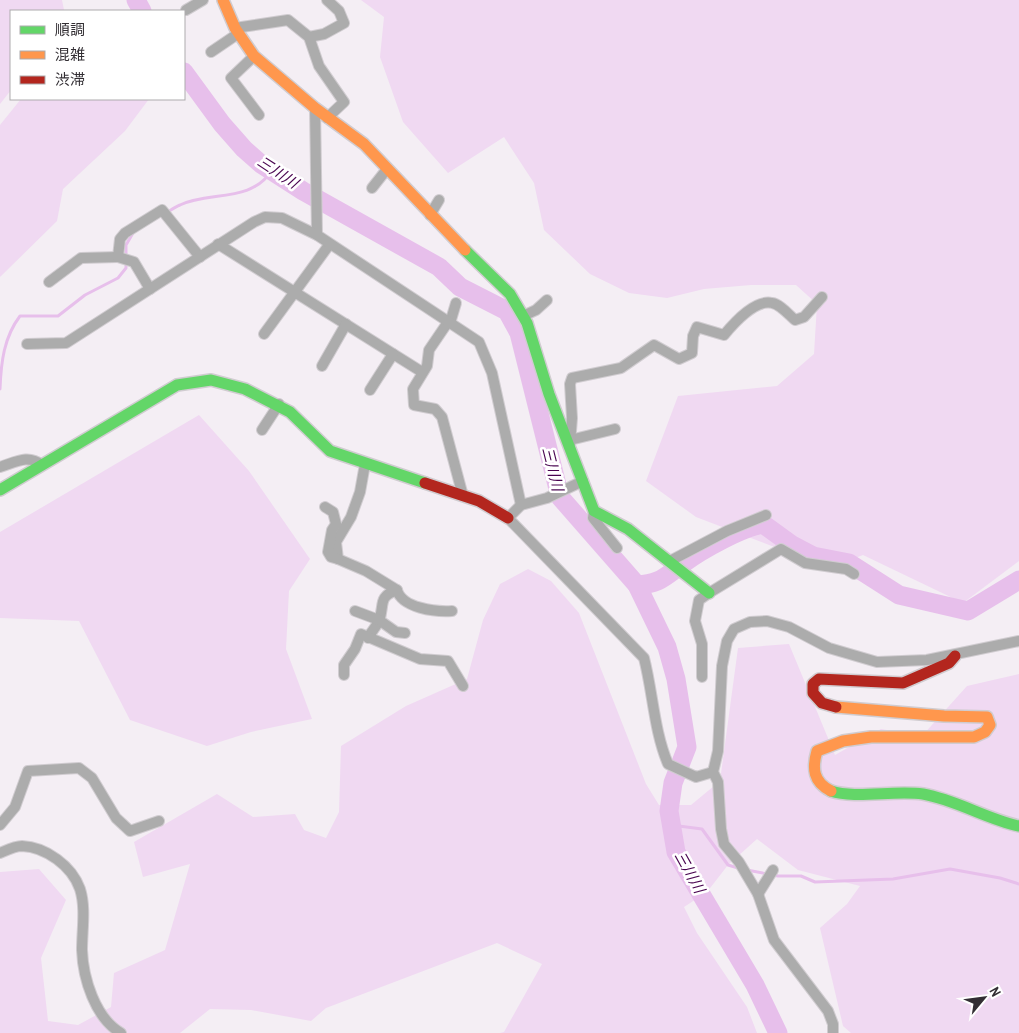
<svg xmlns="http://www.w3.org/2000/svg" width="1019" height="1033" font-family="'Archivo Narrow','Noto Sans JP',sans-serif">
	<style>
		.green { fill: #f0d9f2 }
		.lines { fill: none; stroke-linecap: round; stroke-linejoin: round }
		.stream { stroke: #e7bfeb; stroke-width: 3 }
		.river { stroke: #e7bfeb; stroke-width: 19 }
		.street-casing { stroke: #d0ccd0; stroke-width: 12 }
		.fast-casing { stroke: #d0ccd0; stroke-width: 14 }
		.slow-casing { stroke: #d0ccd0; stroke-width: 14 }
		.jam-casing { stroke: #d0ccd0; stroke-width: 14 }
		.street { stroke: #acacac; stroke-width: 10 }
		.fast { stroke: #63d668; stroke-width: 11 }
		.slow { stroke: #ff974d; stroke-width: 11 }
		.jam { stroke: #b3261e; stroke-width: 11 }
		.labels { text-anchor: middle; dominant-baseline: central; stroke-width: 5; stroke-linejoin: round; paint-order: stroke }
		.water-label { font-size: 15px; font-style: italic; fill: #48034f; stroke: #fff }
	</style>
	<rect width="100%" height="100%" fill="#f4eef4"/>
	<!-- green -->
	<g class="green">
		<polygon points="0,0 62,0 64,10 11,11 11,90 0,104"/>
		<polygon points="361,0 1019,0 1019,561 963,603 863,555 829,568 696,517 646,481 678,396 777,386 814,354 817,304 796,285 751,285 704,289 667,298 629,293 590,274 544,230 534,183 504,137 448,173 403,122 380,57 384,17"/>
		<polygon points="21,99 149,99 125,131 63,189 57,221 0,277 0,125"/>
		<polygon points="199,415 249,471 310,559 289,591 286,649 312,719 251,732 207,746 130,720 79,621 0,618 0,532"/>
		<polygon points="528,569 551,581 579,613 646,784 659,805 691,805 720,781 738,648 789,644 835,755 881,729 922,736 967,686 1019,674 1019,1033 851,1033 843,1026 820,928 847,904 860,886 798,870 757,839 728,865 707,892 684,907 697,933 747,1007 757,1033 500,1033 504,1032 542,964 497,943 326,1008 311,1021 251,1010 210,1009 180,1033 0,1033 0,872 39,869 66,900 41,958 48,1021 78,1025 111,1007 114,973 165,950 190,864 143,877 134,842 217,794 253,817 295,814 304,830 326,838 339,812 341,746 406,706 467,679 483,620 500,584"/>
	</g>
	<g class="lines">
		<!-- stream -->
		<g class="stream">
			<path d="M 166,213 C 171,210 175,207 180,205 C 209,191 252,203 272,170"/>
			<path d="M 0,389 C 1,362 4,337 20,316 L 58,316 L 85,295 L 118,278 L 126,268 L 126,245 L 133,233"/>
			<polyline points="671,825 702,829 728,865 738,868"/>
			<polyline points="747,870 778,876 801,876 815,882 893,879 950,869 1000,878 1019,884"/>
		</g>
		<!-- river -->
		<g class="river">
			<polyline points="136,0 142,11"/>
			<polyline points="184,72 222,124 244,149 261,164 303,191 439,267 460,287 507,311 519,333 560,497 637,585 667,647 676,679 687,747 673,783 669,811 676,852 755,985 778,1033"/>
			<path d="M 637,585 C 661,584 665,576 684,563 C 701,550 743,527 763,524 L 792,545 L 813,556 L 849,563 L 899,595 L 968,611 L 1019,580"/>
		</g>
		<!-- street casing -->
		<g class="street-casing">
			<g id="street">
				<polyline points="186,10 203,0"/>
				<polyline points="235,28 288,20 309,37 319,66 344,102 327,118"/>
				<polyline points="309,37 324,34 344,23 339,11 327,0"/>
				<polyline points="211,52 239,33"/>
				<polyline points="254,56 231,78 259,115"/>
				<polyline points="315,108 317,235"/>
				<polyline points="372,188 387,169"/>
				<polyline points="430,215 439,200"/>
				<polyline points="218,244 422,372"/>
				<polyline points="49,282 81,258 118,257"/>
				<polyline points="150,289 134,262 118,257 120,239 125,233 162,210 200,257"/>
				<polyline points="523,316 536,310 547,300"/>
				<polyline points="448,322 429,350 427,366 413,389 414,405 435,409 442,417 463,496"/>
				<polyline points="450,323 456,303"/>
				<polyline points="264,334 329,245"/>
				<polyline points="27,344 66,343 254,222 265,217 282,218 317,235 479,342 492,373 521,505"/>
				<polyline points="322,366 346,324"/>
				<polyline points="370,390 393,354"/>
				<polyline points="262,430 279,404"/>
				<polyline points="570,440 615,429"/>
				<path d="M 570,444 L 572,418 L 570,384 L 572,378 L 621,368 L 654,345 L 679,359 L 692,353 L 693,336 L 697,327 L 724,335 C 733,324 755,299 772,303 C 780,304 789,315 795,320 L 804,317 L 822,297"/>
				<path d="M 365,464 L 360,492 L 351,517 L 336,542 L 338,559 L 366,571 L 397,590 C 377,597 385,605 379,621 C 376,627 371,632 368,638"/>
				<path d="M 0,467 C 16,462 28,454 42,465"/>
				<path d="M 583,481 L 547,498 L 521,505 L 508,518 L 644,658 C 653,693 654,731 668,764 L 696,777 L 713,772"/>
				<polyline points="325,507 333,512 336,524 332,530 328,552 331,557 338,559"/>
				<polyline points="594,511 593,518 617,548"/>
				<polyline points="670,561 727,531 766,515"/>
				<path d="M 397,590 C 402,608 435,612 452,611"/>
				<polyline points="355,611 379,620 396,632 405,633"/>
				<polyline points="344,675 344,665 355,649 361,634 420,659 448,661 463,686"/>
				<polyline points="702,677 702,644 695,621 699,600 709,593 781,549 805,563 846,569 854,574"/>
				<polyline points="0,825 15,807 28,771 79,768 92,778 116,818 130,831 159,821"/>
				<path d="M 0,853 C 7,850 15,846 22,846 C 46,847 72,866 80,889 C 86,908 82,930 82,950 C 83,978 95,1018 121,1033"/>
				<polyline points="758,894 773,870"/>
				<polyline points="833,1033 833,1024 828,1011 774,940 758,894 739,862 724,844 721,829 718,782 713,772 718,751 722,666 727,641 734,629 750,622 767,621 789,627 829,648 877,662 927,660 1019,641"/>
			</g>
		</g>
		<!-- fast casing -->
		<g class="fast-casing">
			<g id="fast">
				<polyline points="465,250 510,294 527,323 549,394 594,511 628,529 709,593"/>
				<polyline points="0,490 177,385 211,380 245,389 290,412 330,451 425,483"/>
				<path d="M 831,791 C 855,799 894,790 923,794 C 957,800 986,819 1019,826"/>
			</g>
		</g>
		<!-- slow casing -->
		<g class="slow-casing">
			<g id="slow">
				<polyline points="223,0 235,28 254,56 315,108 364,144 465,250"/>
				<path d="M 831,791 C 813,782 812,768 817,751 L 843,741 L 871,737 L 974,737 L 985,732 L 990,725 L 987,717 L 944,716 L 836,707"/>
			</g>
		</g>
		<!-- jam casing -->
		<g class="jam-casing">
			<g id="jam">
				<polyline points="425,483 479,501 508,518"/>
				<polyline points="836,707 822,703 813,693 813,684 819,679 903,683 949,663 955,656"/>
			</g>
		</g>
		<!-- street -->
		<use href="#street" class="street"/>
		<!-- fast -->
		<use href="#fast" class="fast"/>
		<!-- slow -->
		<use href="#slow" class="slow"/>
		<!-- jam -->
		<use href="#jam" class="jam"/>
	</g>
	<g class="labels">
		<!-- water labels -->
		<g class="water-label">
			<text transform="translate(278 172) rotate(33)">三川川</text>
			<text transform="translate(553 469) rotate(76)">三川川</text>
			<text transform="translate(690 872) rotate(61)">三川川</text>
		</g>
	</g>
	<!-- legend -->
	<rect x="10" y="10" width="175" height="90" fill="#ffffff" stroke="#adabad"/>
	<rect x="20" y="26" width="25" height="8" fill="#63d668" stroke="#adabad"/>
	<text x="55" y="35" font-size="15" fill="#322e33">順調</text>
	<rect x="20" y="51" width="25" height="8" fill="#ff974d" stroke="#adabad"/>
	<text x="55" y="60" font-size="15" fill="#322e33">混雑</text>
	<rect x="20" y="76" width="25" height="8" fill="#b3261e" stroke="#adabad"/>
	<text x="55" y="85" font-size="15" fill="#322e33">渋滞</text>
	<!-- north arrow -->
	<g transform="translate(984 998) rotate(61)" stroke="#ffffff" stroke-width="4" paint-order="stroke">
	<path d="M0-4L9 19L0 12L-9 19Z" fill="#322e33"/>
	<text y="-8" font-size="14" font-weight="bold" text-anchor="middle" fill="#322e33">N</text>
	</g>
</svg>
